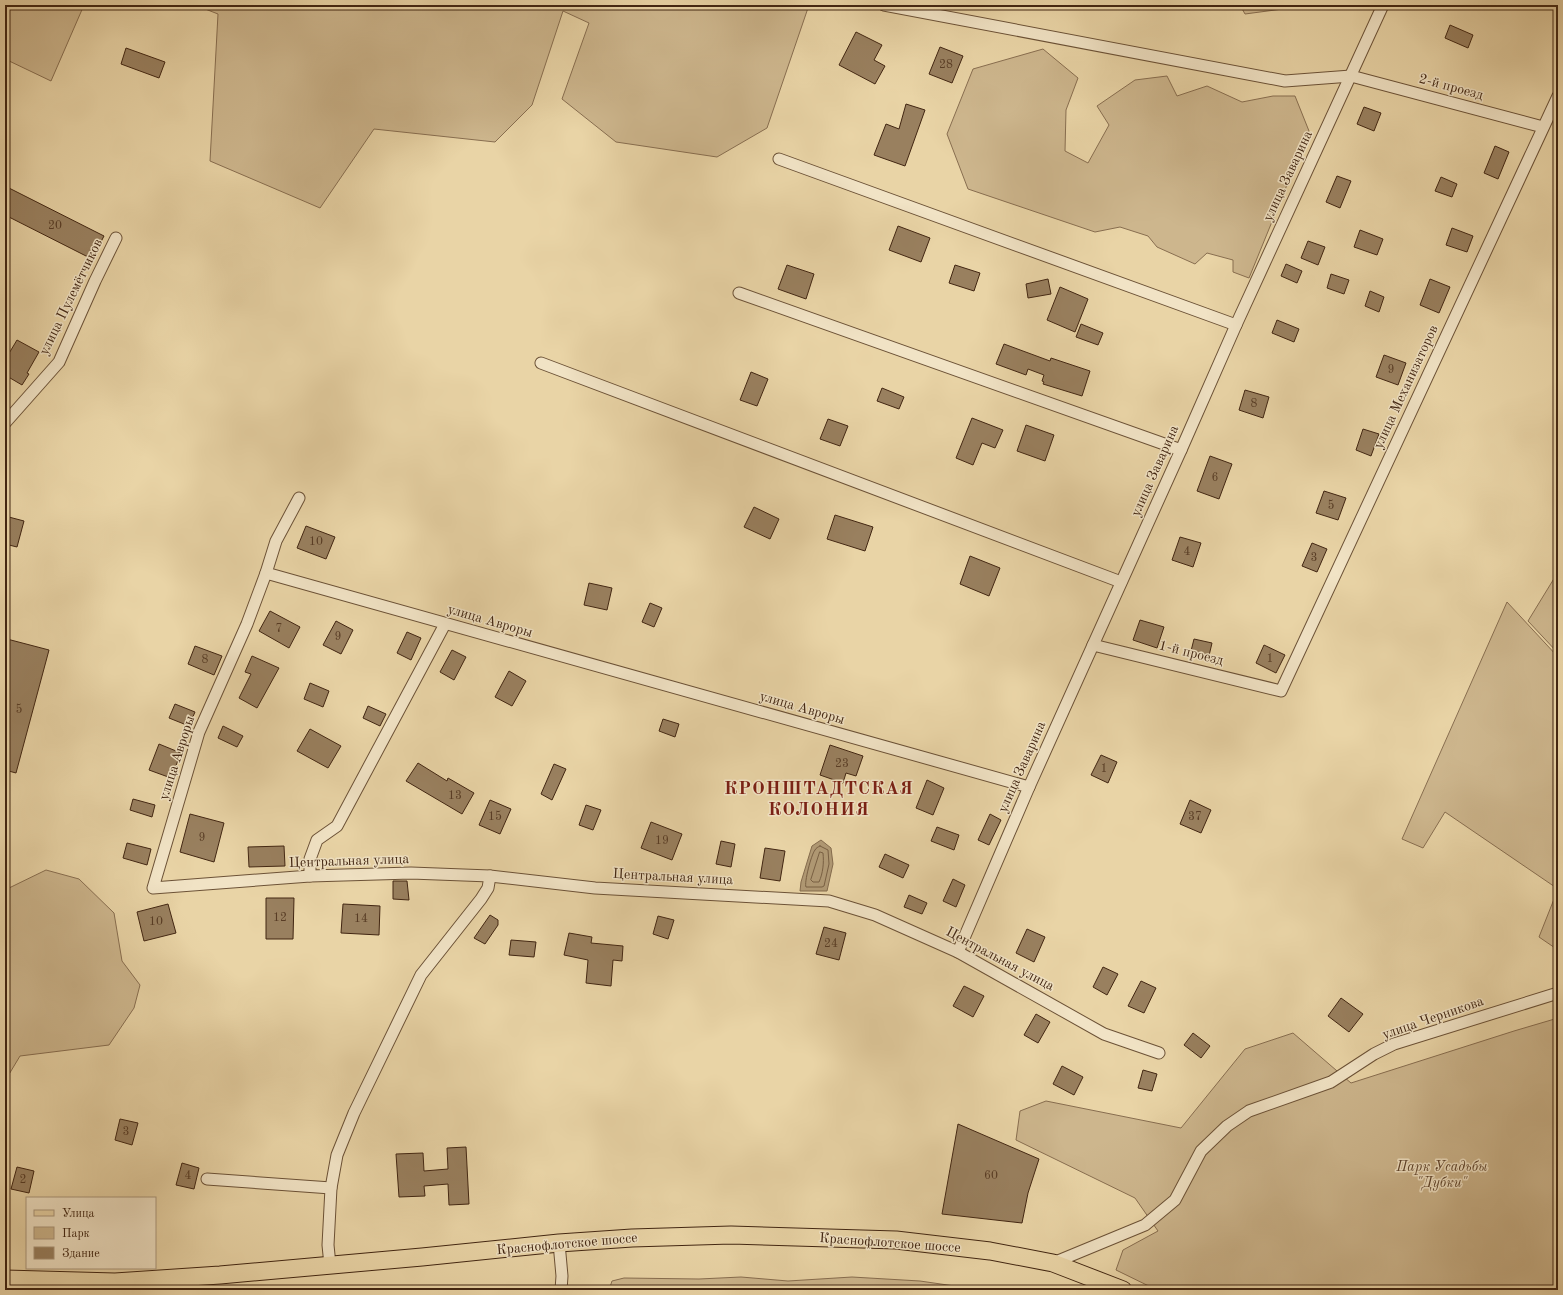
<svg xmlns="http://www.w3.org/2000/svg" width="1563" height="1295" font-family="'Old Standard TT',serif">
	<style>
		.green { fill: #cdb68d; stroke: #886e50 }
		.water { fill: #b09974; stroke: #846b4d }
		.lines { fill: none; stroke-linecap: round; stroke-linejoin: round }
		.shore { stroke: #796043; stroke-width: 1 }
		.building { fill: #99805f; stroke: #422612 }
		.minor-casing { stroke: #6c5237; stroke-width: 13 }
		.primary-casing { stroke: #422612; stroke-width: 19 }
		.minor { stroke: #f1e3c5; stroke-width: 11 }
		.primary { stroke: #e9d4a6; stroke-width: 17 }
		.labels { text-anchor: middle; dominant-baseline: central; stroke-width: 3; stroke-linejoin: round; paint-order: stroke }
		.number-label { font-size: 12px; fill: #583c25 }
		.street-label { font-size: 14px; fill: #422612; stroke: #f1e3c5 }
		.park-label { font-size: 14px; font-style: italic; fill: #5e432b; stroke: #f1e3c5 }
		.district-label { font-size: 18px; font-weight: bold; letter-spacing: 1px; fill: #7a1f14; stroke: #f1e3c5 }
	</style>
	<rect width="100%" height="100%" fill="#e9d4a6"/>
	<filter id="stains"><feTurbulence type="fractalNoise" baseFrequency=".005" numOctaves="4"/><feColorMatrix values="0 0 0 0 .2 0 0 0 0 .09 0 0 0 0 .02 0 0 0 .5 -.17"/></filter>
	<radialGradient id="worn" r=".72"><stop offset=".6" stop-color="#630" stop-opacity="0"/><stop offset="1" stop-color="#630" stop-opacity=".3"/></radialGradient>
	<!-- green -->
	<g class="green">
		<polygon points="5,5 84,5 51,81 5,59"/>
		<polygon points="195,5 809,5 767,128 717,157 616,142 562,99 589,23 563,11 532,105 495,142 374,129 320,208 210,161 218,14"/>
		<polygon points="1240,5 1304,5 1305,6 1245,14"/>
		<polygon points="1043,49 1078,78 1066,110 1065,151 1088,163 1109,125 1097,106 1135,80 1167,76 1177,96 1207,86 1242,102 1273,96 1295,96 1309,131 1249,278 1233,272 1233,260 1207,253 1195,264 1157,247 1148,236 1120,227 1095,232 968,189 947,134 973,69"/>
		<polygon points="1558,572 1558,653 1528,621"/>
		<polygon points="1507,602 1558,657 1558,889 1445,812 1423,848 1402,839"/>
		<polygon points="46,870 79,879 114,913 122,961 140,985 134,1008 109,1045 20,1056 5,1081 5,894 9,888"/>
		<polygon points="1558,889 1558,950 1539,937"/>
		<polygon points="1558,1018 1558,1290 1157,1290 1116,1270 1123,1250 1158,1231 1135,1198 1016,1140 1020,1111 1046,1101 1181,1128 1245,1049 1293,1033 1351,1083 1514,1031"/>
		<polygon points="741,1277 788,1281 852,1277 920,1281 982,1290 609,1290 612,1281 624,1278 699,1279"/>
	</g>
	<!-- water -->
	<polygon class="water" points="821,840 831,848 833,864 827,891 800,891 801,882 812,846"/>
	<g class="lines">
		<!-- shore -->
		<g class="shore">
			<path d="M 820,846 L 828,850 L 829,864 L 824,886 L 822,887 L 806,887 C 804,883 811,855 815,850 C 816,848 818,847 820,846 Z"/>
			<path d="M 820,852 L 823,853 C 824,863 823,873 819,882 L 813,882 L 811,880 Z"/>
		</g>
	</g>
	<!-- building -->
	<g class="building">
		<polygon points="1450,25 1473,35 1468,48 1445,38"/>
		<polygon points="856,32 882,45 874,60 885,66 875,84 839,65"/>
		<polygon points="940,47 963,56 952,83 929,74"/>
		<polygon points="126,48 165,62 159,78 121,64"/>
		<polygon points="906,104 925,110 905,166 874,155 886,124 899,129"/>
		<polygon points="1364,107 1381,113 1374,131 1357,124"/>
		<polygon points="1495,146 1509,152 1498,179 1484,173"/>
		<polygon points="1337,176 1351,181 1340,208 1326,202"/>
		<polygon points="1441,177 1457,184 1452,197 1435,191"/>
		<polygon points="5,186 104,236 92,259 5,215"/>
		<polygon points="898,226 930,238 921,262 889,250"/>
		<polygon points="1452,228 1473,236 1467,252 1446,245"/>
		<polygon points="1360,230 1383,239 1377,255 1354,247"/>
		<polygon points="1308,241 1325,247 1318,265 1301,258"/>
		<polygon points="1286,264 1302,271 1297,283 1281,276"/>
		<polygon points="787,265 814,274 806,299 778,289"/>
		<polygon points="955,265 980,273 974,291 949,283"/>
		<polygon points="1331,274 1349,280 1344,294 1327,288"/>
		<polygon points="1048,279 1051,294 1028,298 1026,284"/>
		<polygon points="1430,279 1450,287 1439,313 1420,305"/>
		<polygon points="1060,287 1088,299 1075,332 1047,320"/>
		<polygon points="1370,291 1384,297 1379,312 1365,306"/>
		<polygon points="1277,320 1299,329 1294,342 1272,333"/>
		<polygon points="1081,324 1103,333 1098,345 1076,337"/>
		<polygon points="17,340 39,352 27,373 29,374 22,385 5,375 5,360"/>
		<polygon points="1004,344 1050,361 1051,358 1090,371 1082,396 1043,384 1044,382 1042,381 1044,375 1028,369 1026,375 996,364"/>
		<polygon points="1384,355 1406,363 1398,385 1376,377"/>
		<polygon points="751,372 768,379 757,406 740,400"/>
		<polygon points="882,388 904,397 899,409 877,401"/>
		<polygon points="1245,390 1269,397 1263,418 1239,410"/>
		<polygon points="972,418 1003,430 995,448 982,443 973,465 956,458"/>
		<polygon points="828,419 848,426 840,446 820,439"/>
		<polygon points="1026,425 1054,435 1045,461 1017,451"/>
		<polygon points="1363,429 1379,434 1371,456 1356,450"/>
		<polygon points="1210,456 1232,464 1219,499 1197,491"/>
		<polygon points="1324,491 1346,498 1338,520 1316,513"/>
		<polygon points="754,507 779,519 770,539 744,527"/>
		<polygon points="835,515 873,527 865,551 827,539"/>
		<polygon points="5,516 24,521 17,547 5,544"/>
		<polygon points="306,526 335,537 326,559 297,548"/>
		<polygon points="1180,537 1201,543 1193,567 1172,560"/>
		<polygon points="1312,543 1327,549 1317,572 1302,566"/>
		<polygon points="970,556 1000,568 989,596 960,584"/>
		<polygon points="589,583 612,588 607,610 584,605"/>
		<polygon points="650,603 662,608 654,627 642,622"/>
		<polygon points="270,611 300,627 289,648 259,631"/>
		<polygon points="1140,620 1164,627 1157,648 1133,640"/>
		<polygon points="336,621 353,630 341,654 323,645"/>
		<polygon points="407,632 421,638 411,660 397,653"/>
		<polygon points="7,639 49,650 16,773 5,770 5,645"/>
		<polygon points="1194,639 1212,643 1208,660 1190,655"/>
		<polygon points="1264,645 1285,655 1276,673 1256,663"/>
		<polygon points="195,646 222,656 214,675 188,664"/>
		<polygon points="452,650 466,657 454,680 440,672"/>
		<polygon points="252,656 279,668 257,708 239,698 251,674 245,672"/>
		<polygon points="509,671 526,681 512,706 495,697"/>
		<polygon points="310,683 329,691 323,707 304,699"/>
		<polygon points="175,704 195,712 189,726 169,718"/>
		<polygon points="368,706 386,714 380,726 363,718"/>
		<polygon points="663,719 679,724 675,737 659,731"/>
		<polygon points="223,726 243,736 237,747 218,738"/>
		<polygon points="310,729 341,746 328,768 297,751"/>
		<polygon points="159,744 181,753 171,778 149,770"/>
		<polygon points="830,745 863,756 856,776 846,773 843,783 820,775"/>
		<polygon points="1101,755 1117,762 1108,783 1091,775"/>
		<polygon points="418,763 447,781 448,778 474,793 462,814 406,781"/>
		<polygon points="554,764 566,769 552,800 541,794"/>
		<polygon points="927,780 944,788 933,815 916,808"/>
		<polygon points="133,799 155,805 152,817 130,810"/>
		<polygon points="490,800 511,809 500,834 479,825"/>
		<polygon points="1190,800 1211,810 1201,833 1180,824"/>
		<polygon points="586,805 601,810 593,830 579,825"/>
		<polygon points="190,814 224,823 214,862 180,852"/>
		<polygon points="990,814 1001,820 989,845 978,840"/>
		<polygon points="651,822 682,834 672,860 641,848"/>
		<polygon points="937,827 959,835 954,850 931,841"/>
		<polygon points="721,841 735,844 731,867 716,864"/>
		<polygon points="127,843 151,849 147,865 123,858"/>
		<polygon points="284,846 285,866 249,867 248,847"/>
		<polygon points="765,848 785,851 780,881 760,878"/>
		<polygon points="885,854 909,865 903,878 879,867"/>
		<polygon points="953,879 965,885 956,907 943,901"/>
		<polygon points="393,881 407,881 409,900 393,899"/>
		<polygon points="909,895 927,903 922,914 904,907"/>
		<polygon points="266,898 294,898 293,939 266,939"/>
		<polygon points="168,904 176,933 144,941 137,912"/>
		<polygon points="343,904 380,906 379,935 341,933"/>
		<polygon points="490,915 498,920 498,925 485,944 474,938"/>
		<polygon points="658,916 674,920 668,939 653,934"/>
		<polygon points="824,927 846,933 839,960 816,954"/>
		<polygon points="1027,929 1045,937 1034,962 1016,953"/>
		<polygon points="569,933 592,937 591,943 623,946 622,961 613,960 611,986 586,983 588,960 564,955"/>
		<polygon points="511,940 536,942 534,957 509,955"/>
		<polygon points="1103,967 1118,974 1107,995 1093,987"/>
		<polygon points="1141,981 1156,988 1144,1013 1128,1006"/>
		<polygon points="964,986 984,996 973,1017 953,1006"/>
		<polygon points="1341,998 1363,1014 1349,1032 1328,1016"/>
		<polygon points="1036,1014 1050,1022 1038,1043 1024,1035"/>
		<polygon points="1193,1033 1210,1046 1201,1058 1184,1045"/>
		<polygon points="1062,1066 1083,1077 1074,1095 1053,1084"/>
		<polygon points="1143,1070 1157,1074 1152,1091 1138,1088"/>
		<polygon points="120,1119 138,1123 132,1145 115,1140"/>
		<polygon points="958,1124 1039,1159 1028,1193 1022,1223 942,1214"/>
		<polygon points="466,1147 469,1204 449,1205 448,1184 424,1186 425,1196 399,1197 396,1154 423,1153 424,1171 448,1169 447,1148"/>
		<polygon points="182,1163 199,1168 194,1189 176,1185"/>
		<polygon points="17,1167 34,1171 29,1193 11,1189"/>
	</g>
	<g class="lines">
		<!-- minor casing -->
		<g class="minor-casing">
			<g id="minor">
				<polyline points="884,5 1285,81 1351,76 1543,127"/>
				<polyline points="779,159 1236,325"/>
				<polyline points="739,293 1181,450"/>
				<polyline points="541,363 1121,582"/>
				<polyline points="5,423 59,362 95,281 116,238"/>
				<polyline points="266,573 276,541 299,498"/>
				<polyline points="1093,645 1281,691 1558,96"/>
				<polyline points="1029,787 266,573 247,624 199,732 153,888 310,876 411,873 490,876 595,888 829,901 875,915 958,952 1104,1034 1159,1053"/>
				<polyline points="310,876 310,859 317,840 337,826 445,624"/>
				<polyline points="958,952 1029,787 1181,450 1236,325 1383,5"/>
				<polyline points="207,1179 331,1188"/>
				<polyline points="559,1243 562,1276 561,1290"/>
				<polyline points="1053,1263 1145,1225 1175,1200 1201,1151 1227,1126 1249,1111 1331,1082 1374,1054 1394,1044 1558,993"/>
				<polyline points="330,1265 328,1245 331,1188 337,1155 354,1113 421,975 481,899 488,888 490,876"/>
			</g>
		</g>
		<!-- primary casing -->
		<g class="primary-casing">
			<polyline id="primary" points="5,1279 115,1282 220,1275 422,1257 559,1243 632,1238 731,1235 896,1240 990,1251 1053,1263 1123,1290"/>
		</g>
		<!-- minor -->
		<use href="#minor" class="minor"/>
		<!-- primary -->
		<use href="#primary" class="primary"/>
	</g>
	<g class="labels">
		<!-- number labels -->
		<g class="number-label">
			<text x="946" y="65">28</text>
			<text x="55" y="226">20</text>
			<text x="1391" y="370">9</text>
			<text x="1254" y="404">8</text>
			<text x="1215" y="478">6</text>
			<text x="1331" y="506">5</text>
			<text x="316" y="542">10</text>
			<text x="1187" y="552">4</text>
			<text x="1314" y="558">3</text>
			<text x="279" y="629">7</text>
			<text x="338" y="637">9</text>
			<text x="1270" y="659">1</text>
			<text x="205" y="660">8</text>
			<text x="19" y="710">5</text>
			<text x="842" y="764">23</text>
			<text x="1104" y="769">1</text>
			<text x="455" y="796">13</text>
			<text x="495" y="817">15</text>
			<text x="1195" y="817">37</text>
			<text x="202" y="838">9</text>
			<text x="662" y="841">19</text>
			<text x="280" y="918">12</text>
			<text x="361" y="919">14</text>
			<text x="156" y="922">10</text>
			<text x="831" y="944">24</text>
			<text x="126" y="1132">3</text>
			<text x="188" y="1176">4</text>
			<text x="991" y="1176">60</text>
			<text x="23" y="1180">2</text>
		</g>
		<!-- street labels -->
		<g class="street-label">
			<text transform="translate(1451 87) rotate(15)">2-й проезд</text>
			<text transform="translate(1288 176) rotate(-65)">улица Заварина</text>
			<text transform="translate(71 297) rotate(-64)">улица Пулемётчиков</text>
			<text transform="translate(1406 387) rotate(-65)">улица Механизаторов</text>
			<text transform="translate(1155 471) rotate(-66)">улица Заварина</text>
			<text transform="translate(490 621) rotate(16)">улица Авроры</text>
			<text transform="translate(1191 653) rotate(14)">1-й проезд</text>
			<text transform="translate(802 708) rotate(16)">улица Авроры</text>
			<text transform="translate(177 758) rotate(-72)">улица Авроры</text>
			<text transform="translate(1022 767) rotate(-66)">улица Заварина</text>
			<text transform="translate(349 861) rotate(-2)">Центральная улица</text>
			<text transform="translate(673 877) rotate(3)">Центральная улица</text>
			<text transform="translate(1000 959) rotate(28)">Центральная улица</text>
			<text transform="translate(1433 1018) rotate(-19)">улица Черникова</text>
			<text transform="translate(890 1243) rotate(4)">Краснофлотское шоссе</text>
			<text transform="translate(567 1244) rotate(-5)">Краснофлотское шоссе</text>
		</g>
		<!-- park labels -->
		<g class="park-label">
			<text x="1442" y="1167">Парк Усадьбы<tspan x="1442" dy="16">"Дубки"</tspan></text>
		</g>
		<!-- district labels -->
		<g class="district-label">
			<text x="819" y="789">КРОНШТАДТСКАЯ<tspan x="819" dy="21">КОЛОНИЯ</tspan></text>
		</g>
	</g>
	<!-- margin -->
	<rect width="1563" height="1295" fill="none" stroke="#e9d4a6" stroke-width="20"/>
	<rect x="6" y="6" width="1551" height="1283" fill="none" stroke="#422612" stroke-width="2"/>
	<rect x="10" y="10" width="1543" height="1275" fill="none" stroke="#422612"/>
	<!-- legend -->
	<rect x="26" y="1197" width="130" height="72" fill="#f1e3c5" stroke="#ab977d"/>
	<rect x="34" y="1210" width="20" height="6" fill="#e9d4a6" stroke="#ab977d"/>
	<text x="62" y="1217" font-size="12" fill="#422612">Улица</text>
	<rect x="34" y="1227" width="20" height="12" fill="#cdb68d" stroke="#ab977d"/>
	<text x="62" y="1237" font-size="12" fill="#422612">Парк</text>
	<rect x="34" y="1247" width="20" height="12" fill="#99805f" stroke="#ab977d"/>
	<text x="62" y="1257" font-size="12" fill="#422612">Здание</text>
	<rect width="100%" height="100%" filter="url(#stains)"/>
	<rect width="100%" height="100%" fill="url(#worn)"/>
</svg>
